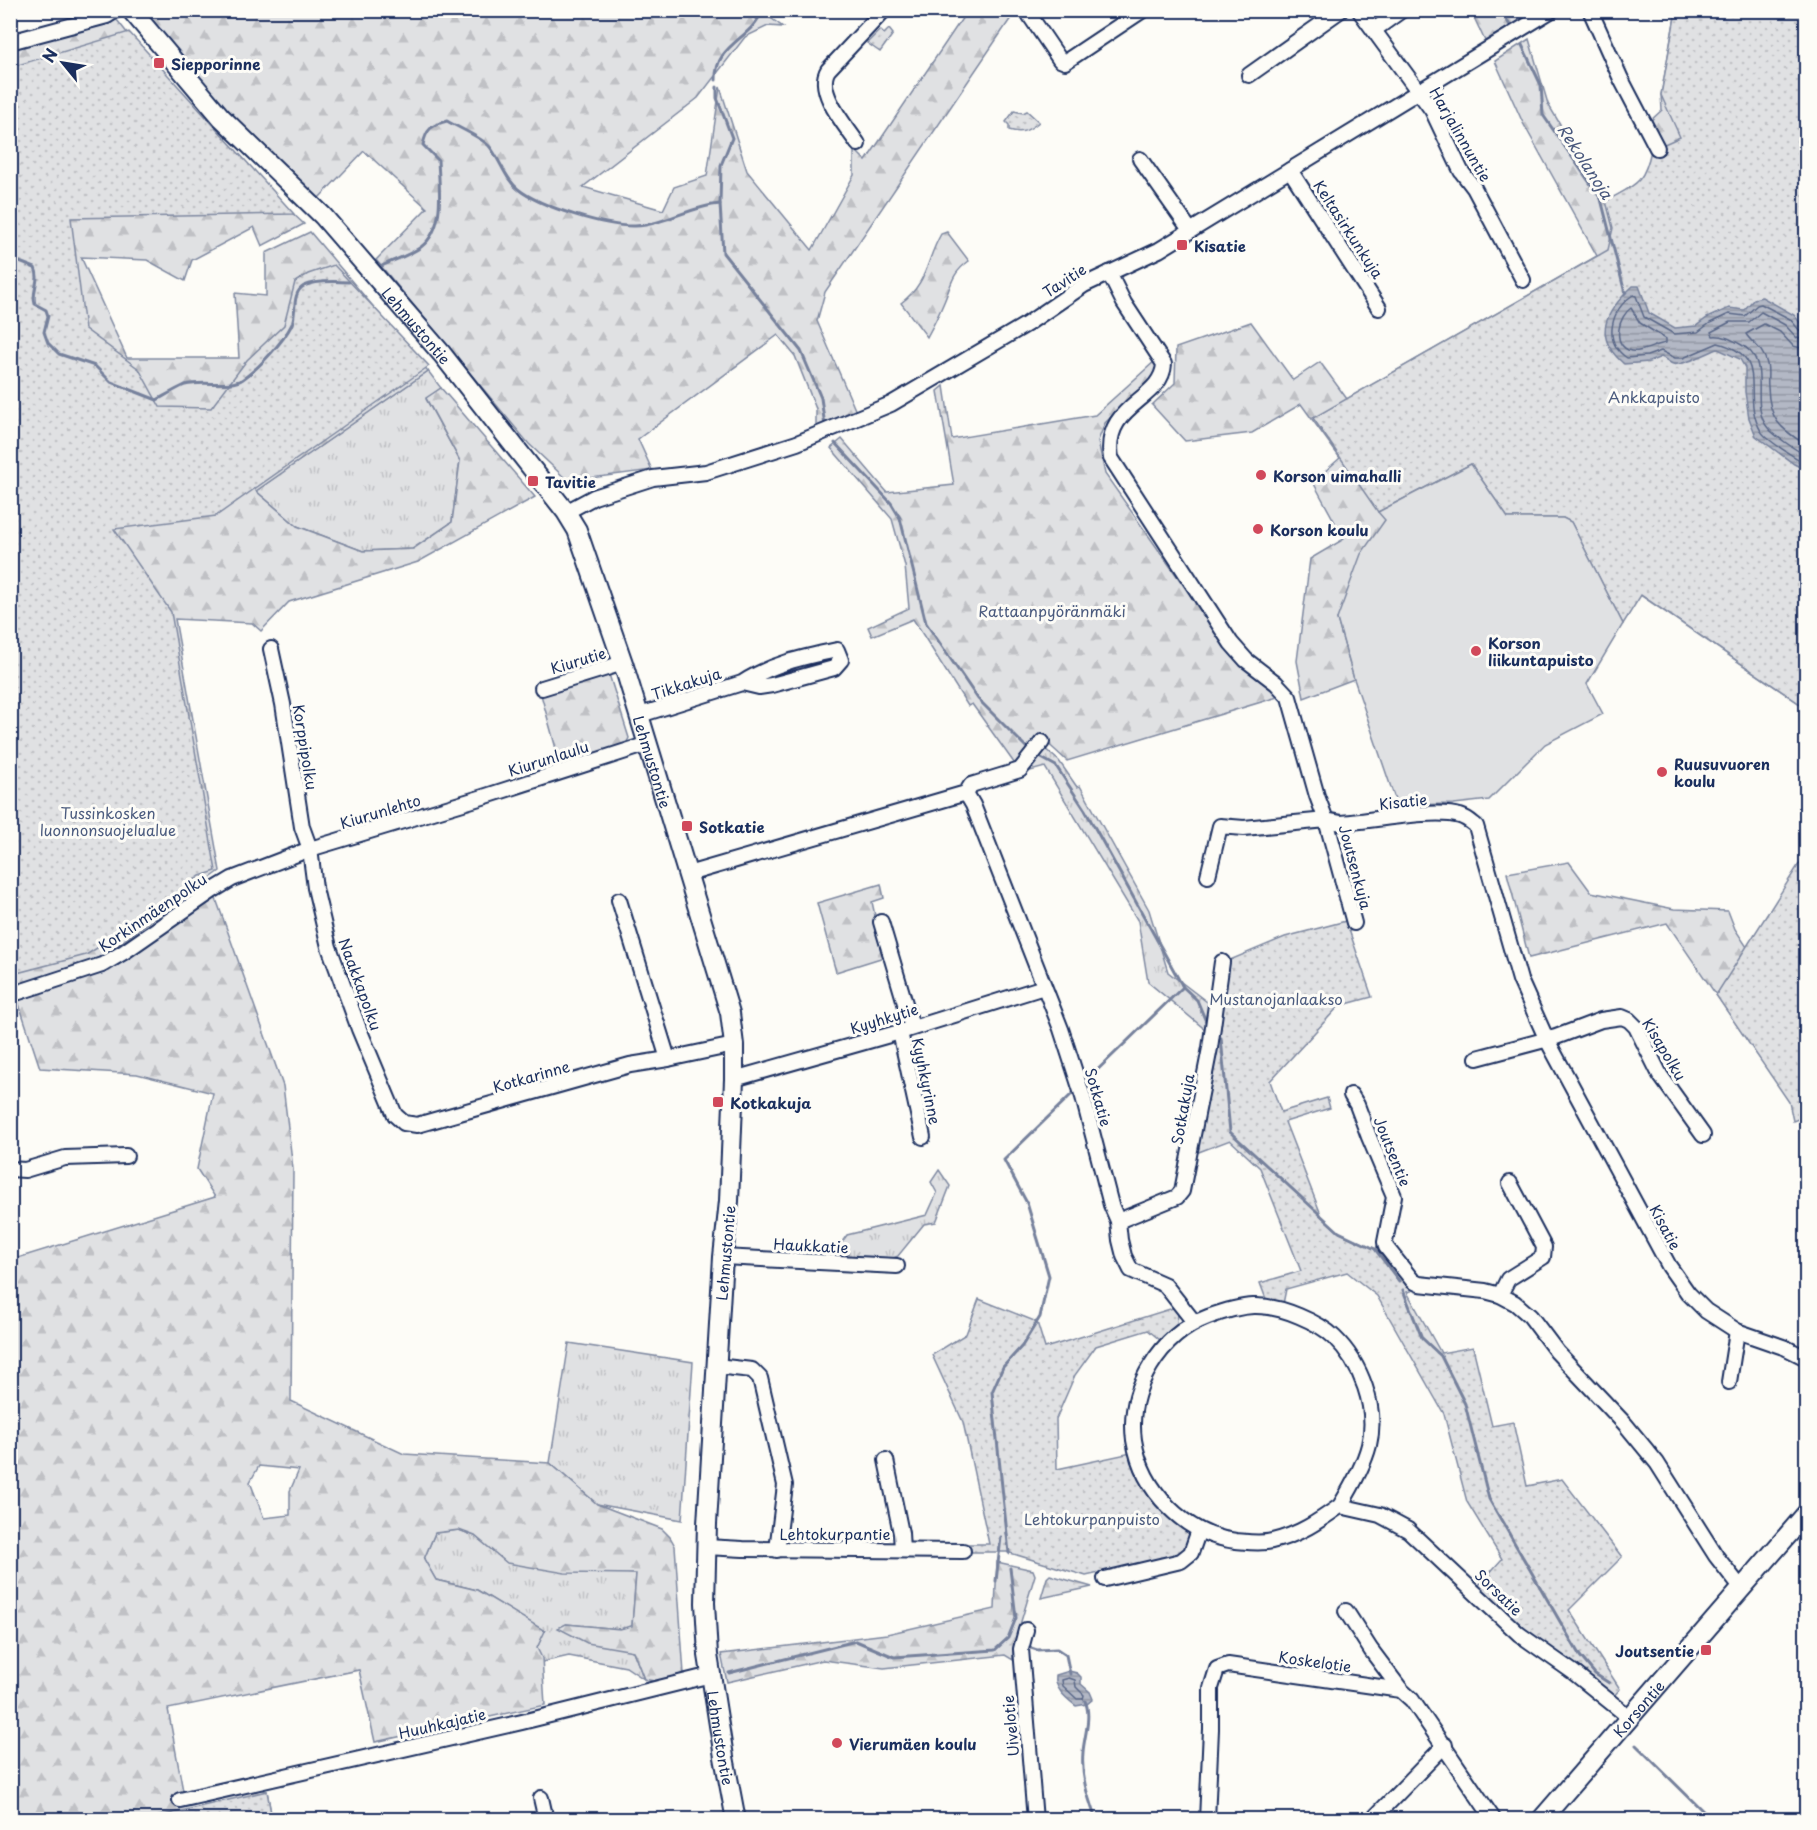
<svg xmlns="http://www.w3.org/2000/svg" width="1817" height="1830" font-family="'Playpen Sans',sans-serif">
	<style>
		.grass { fill: url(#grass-tufts); stroke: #7e88a0; stroke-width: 1.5 }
		.forest { fill: url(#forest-firs); stroke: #7e88a0; stroke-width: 1.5; fill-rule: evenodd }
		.park { fill: url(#park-dots); stroke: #7e88a0; stroke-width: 1.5 }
		.garden { fill: #e0e1e3; stroke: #7e88a0; stroke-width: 1.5 }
		.water { fill: url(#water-rules); stroke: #76819c; stroke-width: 1.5 }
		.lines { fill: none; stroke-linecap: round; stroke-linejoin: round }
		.shore { stroke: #586687; stroke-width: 1.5 }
		.stream { stroke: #76819c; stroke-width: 3 }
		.minor-casing { stroke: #1b2f5e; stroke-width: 18 }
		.secondary-casing { stroke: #1b2f5e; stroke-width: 22 }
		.minor { stroke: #fdfcf7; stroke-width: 14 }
		.secondary { stroke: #fdfcf7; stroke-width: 18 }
		.poi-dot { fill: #d1495b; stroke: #fdfcf7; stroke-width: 2 }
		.labels { text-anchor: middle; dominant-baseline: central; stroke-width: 6; stroke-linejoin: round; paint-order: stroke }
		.poi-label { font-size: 15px; font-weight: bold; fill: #1b2f5e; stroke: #fdfcf7; text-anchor: start }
		.street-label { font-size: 15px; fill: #1b2f5e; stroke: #fdfcf7 }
		.park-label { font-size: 15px; fill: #4c5c7f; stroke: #fdfcf7 }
		.water-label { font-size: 16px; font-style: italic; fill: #49587d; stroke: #fdfcf7 }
	</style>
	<defs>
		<pattern id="grass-tufts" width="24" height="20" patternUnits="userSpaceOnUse" patternTransform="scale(1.5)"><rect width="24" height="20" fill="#e0e1e3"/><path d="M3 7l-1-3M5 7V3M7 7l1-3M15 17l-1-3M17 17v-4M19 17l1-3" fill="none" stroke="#c0c1c5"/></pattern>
		<pattern id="forest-firs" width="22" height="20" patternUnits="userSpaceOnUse" patternTransform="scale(1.5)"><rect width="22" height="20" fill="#e0e1e3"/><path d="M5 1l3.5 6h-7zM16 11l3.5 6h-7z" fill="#c0c1c5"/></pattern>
		<pattern id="park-dots" width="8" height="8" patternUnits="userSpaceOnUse" patternTransform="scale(1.5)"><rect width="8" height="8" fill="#e0e1e3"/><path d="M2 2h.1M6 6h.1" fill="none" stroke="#c0c1c5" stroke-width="1.8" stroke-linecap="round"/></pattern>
		<pattern id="water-rules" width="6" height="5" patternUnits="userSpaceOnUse" patternTransform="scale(1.5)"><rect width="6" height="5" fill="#b3b8c5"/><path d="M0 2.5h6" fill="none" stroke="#9196a3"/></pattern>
	</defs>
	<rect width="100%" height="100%" fill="#fdfcf7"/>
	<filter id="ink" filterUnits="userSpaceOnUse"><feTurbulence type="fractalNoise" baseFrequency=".0167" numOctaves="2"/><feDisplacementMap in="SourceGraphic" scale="12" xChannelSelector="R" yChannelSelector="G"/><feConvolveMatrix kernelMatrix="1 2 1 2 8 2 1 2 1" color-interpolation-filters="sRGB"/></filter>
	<g filter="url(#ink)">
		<!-- grass -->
		<g class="grass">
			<polygon points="428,371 441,388 426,399 460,461 452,522 412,549 363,551 297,526 256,491"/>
			<polygon points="1043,747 1059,761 1077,787 1080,786 1149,910 1168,972 1211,1005 1207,1031 1148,982 1138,921 1045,767 1023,773"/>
			<polygon points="939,1170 950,1186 936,1222 924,1224 898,1256 889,1260 831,1257 847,1235 927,1215 937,1193 931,1182"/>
			<polygon points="569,1343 693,1362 682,1520 597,1504 550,1463"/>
			<polygon points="459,1530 475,1536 508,1563 636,1574 632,1626 620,1629 566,1624 633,1651 644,1679 626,1667 569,1656 542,1662 537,1648 544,1631 477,1590 436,1580 424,1559 435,1533"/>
		</g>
		<!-- forest -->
		<g class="forest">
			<polygon points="141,11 765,11 764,13 783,27 768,26 745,37 698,98 583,187 663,210 674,187 707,176 720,87 747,171 812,250 854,175 854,149 866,161 967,11 997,11 1011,18 825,292 817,321 857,414 816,430 816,409 795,356 778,335 638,439 652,470 568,481 529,444 376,260 427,208 364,151 318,199 226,109 141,15"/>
			<polygon points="1471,11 1536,11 1485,41"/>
			<polygon points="1676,11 1806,708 1640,595 1506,494 1466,489 1337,619 1354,679 1304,698 1297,661 1310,559 1344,539 1313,482 1340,458 1301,404 1252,433 1185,441 1152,405 1175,383 1176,348 1251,322 1293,380 1320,362 1347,399 1597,256 1523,123 1495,61 1529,39 1548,104 1616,218 1663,168 1650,121 1662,110 1661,95"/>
			<polygon points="117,20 205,132 304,224 262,246 254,227 192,260 185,281 147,260 81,257 127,358 239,358 235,293 266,296 266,253 310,232 428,371 256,491 297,526 363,551 413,549 452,522 460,461 426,398 441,388 535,497 418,562 289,602 261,631 252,623 175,619 220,871 101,957 16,987 11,967 11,49"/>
			<path d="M 947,232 L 969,261 C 951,274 952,284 944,302 C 939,314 933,326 927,337 L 901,303 C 928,283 926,260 941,234 Z"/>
			<polygon points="1156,360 1157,370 1152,378 1105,423 1098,441 1105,474 1234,657 1281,696 1067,761 1042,738 1017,767 972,704 968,706 913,619 872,636 868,627 909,608 905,566 892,519 831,448 842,439 887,492 954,485 938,391 944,386 952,439 1095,415"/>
			<polygon points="608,671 629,738 626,744 560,763 540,691"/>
			<polygon points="1569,862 1591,892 1674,909 1728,911 1735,929 1747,947 1760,1059 1667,923 1529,958 1507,873"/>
			<polygon points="881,884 884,898 872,902 884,957 836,972 817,903"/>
			<path d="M 215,896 L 283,1086 L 293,1169 L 291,1401 L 404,1454 L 550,1463 L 597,1504 L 662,1529 L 670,1537 L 675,1546 L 684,1674 L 659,1682 L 644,1679 L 633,1651 L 587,1643 L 558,1628 L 566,1624 L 620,1629 L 632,1626 L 636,1574 L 565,1573 L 507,1563 L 475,1536 L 459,1530 L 435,1533 L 424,1559 L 436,1580 L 477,1590 L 545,1631 L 537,1648 L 542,1658 L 545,1705 L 375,1742 L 359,1670 L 168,1709 L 185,1802 L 256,1788 L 267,1791 L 272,1819 L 11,1820 L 11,1260 L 215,1197 L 197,1169 L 213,1093 L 137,1074 L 40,1068 L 17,998 L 109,971 ZM 259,1466 L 299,1470 L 290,1491 L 290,1515 L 264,1518 L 250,1482 Z"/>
			<polygon points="997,1562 1033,1570 1035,1575 1013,1648 1013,1660 1005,1655 884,1668 823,1660 727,1682 721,1654 887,1634 995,1609"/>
			<polygon points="1050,1575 1092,1587 1041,1598 1047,1578"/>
		</g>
		<!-- park -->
		<g class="park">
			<path d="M 1676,11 L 1806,11 L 1806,708 L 1641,595 L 1623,624 L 1571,522 L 1563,518 L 1508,518 L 1471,464 L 1378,512 L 1313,418 L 1608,250 L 1613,228 L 1606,201 C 1634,185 1644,185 1651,150 L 1680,137 L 1661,95 Z"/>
			<polygon points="889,29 893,34 880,52 867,43 880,30 884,34"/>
			<polygon points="129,32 294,214 71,218 85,329 139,369 160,407 211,408 247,360 284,325 295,282 308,274 334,265 429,366 216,516 114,529 171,612 216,871 200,876 121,933 86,955 13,974 10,966 11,67"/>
			<path d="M 1014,111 L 1023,113 L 1027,111 L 1039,122 C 1028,131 1022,134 1009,130 L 1009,125 L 1006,122 Z"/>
			<polygon points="1806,853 1806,1116 1793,1121 1789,1102 1716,995"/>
			<polygon points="1346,921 1372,997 1339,1006 1270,1081 1281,1112 1327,1098 1330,1108 1285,1122 1322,1217 1340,1233 1376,1249 1377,1246 1411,1291 1407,1292 1441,1353 1473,1347 1492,1426 1513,1422 1527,1486 1562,1479 1622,1557 1569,1610 1620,1689 1613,1697 1582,1669 1531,1635 1478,1586 1502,1559 1467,1502 1444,1414 1377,1296 1347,1272 1286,1289 1283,1304 1266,1299 1260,1283 1301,1271 1260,1168 1230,1140 1196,1153 1230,960 1285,937"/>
			<polygon points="979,1299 1037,1322 1045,1348 1173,1308 1178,1313 1177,1324 1160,1340 1148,1330 1096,1346 1075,1375 1056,1419 1057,1469 1131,1453 1194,1532 1188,1546 1180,1555 1086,1576 1007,1552 968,1552 968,1544 989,1544 963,1422 932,1355 966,1334"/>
			<polygon points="267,1791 272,1819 147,1819"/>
		</g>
		<!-- garden -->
		<polygon class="garden" points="1471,464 1508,518 1563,518 1571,522 1623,624 1587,684 1603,714 1545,744 1489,800 1454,804 1397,805 1354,679 1337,619 1361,554 1385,520 1378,512"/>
		<!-- water -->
		<g class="water">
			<path d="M 1633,286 L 1639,286 L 1649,313 L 1675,328 L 1696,326 L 1707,318 L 1729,308 L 1744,310 L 1754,299 L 1762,297 L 1794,315 L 1806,330 L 1806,470 L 1794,464 L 1756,436 L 1749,418 L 1745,392 L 1745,368 L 1740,359 L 1718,349 C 1709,352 1681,367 1673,364 C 1669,363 1666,359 1661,357 L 1649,362 L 1624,364 C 1591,336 1606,311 1633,286 Z"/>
			<path d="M 1069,1671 L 1077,1673 L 1081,1677 L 1081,1684 L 1090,1692 L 1093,1699 L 1087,1704 L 1076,1706 C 1066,1698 1054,1689 1056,1675 Z"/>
		</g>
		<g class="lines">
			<!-- shore -->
			<g class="shore">
				<path d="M 1631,308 L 1640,323 L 1666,339 L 1666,343 C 1655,344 1639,355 1628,350 C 1612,342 1619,316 1631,308 Z"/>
				<path d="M 1806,333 L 1800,331 L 1790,319 L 1761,304 L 1757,305 L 1745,316 L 1729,314 L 1710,323 L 1698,332 L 1674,334 L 1644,317 L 1636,296 L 1633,295 C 1611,310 1602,341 1627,358 L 1647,356 L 1661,351 L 1675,358 L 1683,358 L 1718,343 C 1773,357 1739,395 1761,431 C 1766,440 1797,459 1806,463"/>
				<path d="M 1806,340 L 1797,338 L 1785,325 L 1761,312 L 1749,322 L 1730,322 L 1711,332 L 1713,336 C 1723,335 1731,339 1740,344 C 1775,361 1747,403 1768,428 C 1775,436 1797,451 1806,455"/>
				<path d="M 1806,349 L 1793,346 L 1780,332 L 1764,324 L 1746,334 C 1752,344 1763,347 1767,364 C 1769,371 1767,379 1768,387 C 1769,420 1780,428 1806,445"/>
				<polygon points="1069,1678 1075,1680 1076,1687 1084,1695 1083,1699 1077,1699 1063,1686 1062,1680"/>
			</g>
			<!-- stream -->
			<g class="stream">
				<polyline points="1501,10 1512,29"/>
				<polyline points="1522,45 1541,85 1543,115 1601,199 1625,293"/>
				<path d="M 716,80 C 714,44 753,39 762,10"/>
				<polyline points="717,87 717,98 732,138 721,165 720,204 723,253 801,351 821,398 825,426"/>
				<path d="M 10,254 L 17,261 L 35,268 C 41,281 31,291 35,304 L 46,310 L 48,316 L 44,332 L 48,343 L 59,354 L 95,366 L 111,382 L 157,400 C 166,395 176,389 185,385 C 203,380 230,388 243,379 C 259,368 284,341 292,324 C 297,313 291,293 304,286 C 316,280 335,281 349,282"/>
				<path d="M 382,266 C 394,260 410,255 421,247 C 446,228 439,187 438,160 L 423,145 C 426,129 432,125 447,121 C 459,128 483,138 490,147 C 500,160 506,180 518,189 C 540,207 607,227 635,226 C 664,225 691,206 720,204"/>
				<polyline points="835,443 891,503 900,518 926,623 978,699 1030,751"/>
				<polyline points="1036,755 1056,766 1085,810 1183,987 1197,1000 1207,1024"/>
				<polyline points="1221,1038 1230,1132 1339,1232 1375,1249 1399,1281"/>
				<polyline points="1087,1080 1183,987"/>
				<polyline points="1403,1290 1422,1338 1441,1356 1465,1404 1489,1499 1580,1656 1595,1674 1609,1683"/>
				<polyline points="1009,1553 992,1392 1003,1367 1022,1346 1040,1317 1049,1276 1027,1203 1004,1160 1073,1093"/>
				<polyline points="996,1581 1001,1537"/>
				<polyline points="1031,1648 1037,1650 1057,1649 1066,1655 1070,1674"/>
				<polyline points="729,1673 856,1641 894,1657 995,1650 1008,1638 1016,1618 1010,1568"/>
				<path d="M 1085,1701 C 1092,1716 1084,1737 1083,1752 C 1081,1777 1087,1794 1095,1817 L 1095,1820"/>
				<polyline points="1636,1745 1712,1820"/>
			</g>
			<!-- minor casing -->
			<g class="minor-casing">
				<g id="minor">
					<polyline points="1026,10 1060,60 1065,62 1143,10"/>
					<polyline points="1359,10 1432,110 1461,171 1474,188 1523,280"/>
					<polyline points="1590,10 1621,79 1657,148"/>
					<polyline points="1374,30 1402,10"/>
					<polyline points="10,42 107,16 116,10"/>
					<polyline points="1249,75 1341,10"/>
					<path d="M 858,144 C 846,126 815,91 828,70 L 884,10"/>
					<polyline points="1140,159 1190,230"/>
					<polyline points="1290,170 1379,308"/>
					<path d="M 1109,273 L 1124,303 L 1164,364 C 1162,401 1102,404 1111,458 L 1231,643 L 1246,660 L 1276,683 L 1289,697 L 1317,796 L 1326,820 L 1341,823 C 1371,821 1435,808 1460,816 C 1467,818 1471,822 1476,826 L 1520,980 L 1546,1038 L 1669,1266 L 1688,1293 L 1706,1311 L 1737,1331 L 1786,1348 L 1806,1358"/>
					<polyline points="566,512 594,497 653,478 706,472 797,443 891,404 1027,324 1084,285 1159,250 1552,10"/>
					<polyline points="271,649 283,704 302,827 310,849 315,888 329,947 359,1029 395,1115 404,1123 417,1125 630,1065 668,1059"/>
					<polyline points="542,688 623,663"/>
					<path d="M 640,715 L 742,683 L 759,687 L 772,685 L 834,668 L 841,660 L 837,650 C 803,657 771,664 742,683"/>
					<polyline points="966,793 971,785 1020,770 1042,742"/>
					<polyline points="688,874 966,793 973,805 1061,1029 1083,1097 1111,1205 1118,1221 1120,1240 1124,1256 1131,1270 1165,1285 1194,1322"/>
					<polyline points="1208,876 1220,826 1244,828 1326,820 1354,923"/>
					<polyline points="619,900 668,1059 734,1045"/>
					<polyline points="881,922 912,1027"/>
					<polyline points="10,995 102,965 124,952 212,891 232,879 310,849 483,797 648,744"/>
					<polyline points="900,1032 923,1137"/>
					<polyline points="1477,1058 1556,1037 1601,1020 1622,1017 1629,1020 1636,1027 1660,1075 1703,1135"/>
					<polyline points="734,1079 900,1032 1044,987"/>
					<polyline points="1351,1095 1357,1105 1369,1137 1394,1196 1385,1242 1386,1247 1413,1281 1419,1284 1485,1291 1500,1295 1515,1303 1530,1316 1557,1352 1625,1424 1657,1463 1716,1556 1741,1588"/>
					<polyline points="10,1169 25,1170 65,1158 126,1156"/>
					<polyline points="1118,1221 1177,1197 1182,1191 1210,1048 1222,962"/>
					<polyline points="723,1257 897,1266"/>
					<polyline points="1500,1295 1508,1279 1543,1257 1544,1247 1510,1183"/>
					<polyline points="716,1366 752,1370 760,1378 785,1485 777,1550"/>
					<polyline points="1729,1382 1737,1331"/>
					<polyline points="886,1460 901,1533 902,1550"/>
					<path d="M 1340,1506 C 1319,1521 1299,1535 1272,1541 C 1261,1544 1248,1542 1236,1541 C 1185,1535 1142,1491 1134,1440 C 1127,1389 1160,1335 1208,1317 C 1243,1304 1263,1301 1299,1316 C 1311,1321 1325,1328 1334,1337 C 1361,1363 1378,1408 1369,1445 C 1364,1465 1351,1488 1340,1506 L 1380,1515 L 1408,1530 L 1519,1634 L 1573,1672 L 1629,1717"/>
					<polyline points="706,1547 743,1549 963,1551"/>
					<polyline points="1105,1579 1181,1561 1191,1553 1199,1530"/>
					<polyline points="1346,1611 1371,1650 1401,1690"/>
					<polyline points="1026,1630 1021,1649 1035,1820"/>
					<polyline points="541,1798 546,1820"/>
					<polyline points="180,1800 522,1722 711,1675"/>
					<polyline points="1207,1820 1211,1729 1211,1688 1217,1669 1228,1665 1401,1690 1412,1700 1494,1820"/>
					<polyline points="1372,1820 1445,1745"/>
				</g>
			</g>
			<!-- secondary casing -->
			<g class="secondary-casing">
				<g id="secondary">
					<path id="s1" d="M 131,10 L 221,117 L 323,216 L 442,354 L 566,512 L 577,530 L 623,663 L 730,1013 L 734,1045 L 734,1079 L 729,1201 L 723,1257 L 707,1524 L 705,1603 L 708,1655 L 724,1757 L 736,1820"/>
					<path id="s2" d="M 1541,1820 L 1806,1514"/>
				</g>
			</g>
			<!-- minor -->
			<use href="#minor" class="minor"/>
			<!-- secondary -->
			<use href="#secondary" class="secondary"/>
		</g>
	</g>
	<!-- markers -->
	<g class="poi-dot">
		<rect x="153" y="57" width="12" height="12" rx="3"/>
		<rect x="1176" y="239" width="12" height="12" rx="3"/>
		<circle cx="1261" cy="475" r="6"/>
		<rect x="527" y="475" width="12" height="12" rx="3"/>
		<circle cx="1258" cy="529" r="6"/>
		<circle cx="1476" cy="651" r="6"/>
		<circle cx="1662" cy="772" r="6"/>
		<rect x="681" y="820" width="12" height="12" rx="3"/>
		<rect x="712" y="1096" width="12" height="12" rx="3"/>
		<rect x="1700" y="1644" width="12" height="12" rx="3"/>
		<circle cx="837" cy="1743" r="6"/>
	</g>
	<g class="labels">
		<!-- poi labels -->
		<g class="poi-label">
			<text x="171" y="63">Siepporinne</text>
			<text x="1194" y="245">Kisatie</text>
			<text x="1273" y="475">Korson uimahalli</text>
			<text x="545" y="481">Tavitie</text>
			<text x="1270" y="529">Korson koulu</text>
			<text x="1488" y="642">Korson<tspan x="1488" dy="17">liikuntapuisto</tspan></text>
			<text x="1674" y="763">Ruusuvuoren<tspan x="1674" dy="17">koulu</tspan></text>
			<text x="699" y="826">Sotkatie</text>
			<text x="730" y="1102">Kotkakuja</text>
			<text x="1694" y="1650" text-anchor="end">Joutsentie</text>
			<text x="849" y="1743">Vierumäen koulu</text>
		</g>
		<!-- street labels -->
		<g class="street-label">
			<text transform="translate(1461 134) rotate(60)">Harjalinnuntie</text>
			<text transform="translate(1349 229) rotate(57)">Keltasirkunkuja</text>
			<text transform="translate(1064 280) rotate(-33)">Tavitie</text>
			<text stroke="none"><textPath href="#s1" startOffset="426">Lehmustontie</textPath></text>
			<text transform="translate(578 660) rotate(-17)">Kiurutie</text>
			<text transform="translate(686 683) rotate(-18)">Tikkakuja</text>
			<text transform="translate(306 747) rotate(81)">Korppipolku</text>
			<text transform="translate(548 758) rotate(-18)">Kiurunlaulu</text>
			<text stroke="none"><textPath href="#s1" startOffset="930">Lehmustontie</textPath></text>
			<text transform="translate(1403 801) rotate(-6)">Kisatie</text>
			<text transform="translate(380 811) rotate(-17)">Kiurunlehto</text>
			<text transform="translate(1356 867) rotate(75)">Joutsenkuja</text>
			<text transform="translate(152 912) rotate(-34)">Korkinmäenpolku</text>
			<text transform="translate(361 984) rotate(70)">Naakkapolku</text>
			<text transform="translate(884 1018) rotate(-17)">Kyyhkytie</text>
			<text transform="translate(1665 1049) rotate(59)">Kisapolku</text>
			<text transform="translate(531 1076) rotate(-16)">Kotkarinne</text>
			<text transform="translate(927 1081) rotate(78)">Kyyhkyrinne</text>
			<text transform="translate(1099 1097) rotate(74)">Sotkatie</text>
			<text transform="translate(1182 1109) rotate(-80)">Sotkakuja</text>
			<text transform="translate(1393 1151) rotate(68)">Joutsentie</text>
			<text transform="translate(1666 1227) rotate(62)">Kisatie</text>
			<text transform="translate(811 1245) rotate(3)">Haukkatie</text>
			<text transform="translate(725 1253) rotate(-85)">Lehmustontie</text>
			<text x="835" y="1533">Lehtokurpantie</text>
			<text transform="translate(1499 1592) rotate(44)">Sorsatie</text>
			<text transform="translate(1315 1661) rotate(8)">Koskelotie</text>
			<text stroke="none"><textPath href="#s2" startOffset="148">Korsontie</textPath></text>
			<text transform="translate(442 1723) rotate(-13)">Huuhkajatie</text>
			<text transform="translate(1010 1726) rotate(-95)">Uivelotie</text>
			<text stroke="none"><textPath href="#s1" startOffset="1920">Lehmustontie</textPath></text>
		</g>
		<!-- park labels -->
		<g class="park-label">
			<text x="1654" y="396">Ankkapuisto</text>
			<text x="1052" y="610">Rattaanpyöränmäki</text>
			<text x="108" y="812">Tussinkosken<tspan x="108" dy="17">luonnonsuojelualue</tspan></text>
			<text x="1276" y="998">Mustanojanlaakso</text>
			<text x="1092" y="1518">Lehtokurpanpuisto</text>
		</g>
		<!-- water labels -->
		<g class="water-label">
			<text transform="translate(1586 161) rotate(57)">Rekolanoja</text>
		</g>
	</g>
	<!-- margin -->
	<rect width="1817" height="1830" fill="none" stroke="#fdfcf7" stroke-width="36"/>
	<rect x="18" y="18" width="1781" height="1794" fill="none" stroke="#1b2f5e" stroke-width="2" filter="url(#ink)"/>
	<!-- north arrow -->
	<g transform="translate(63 63) rotate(300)" stroke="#fdfcf7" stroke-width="4.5" paint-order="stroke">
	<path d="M0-4.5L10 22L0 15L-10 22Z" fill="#1b2f5e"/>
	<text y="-9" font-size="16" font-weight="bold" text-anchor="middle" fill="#1b2f5e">N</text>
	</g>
</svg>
